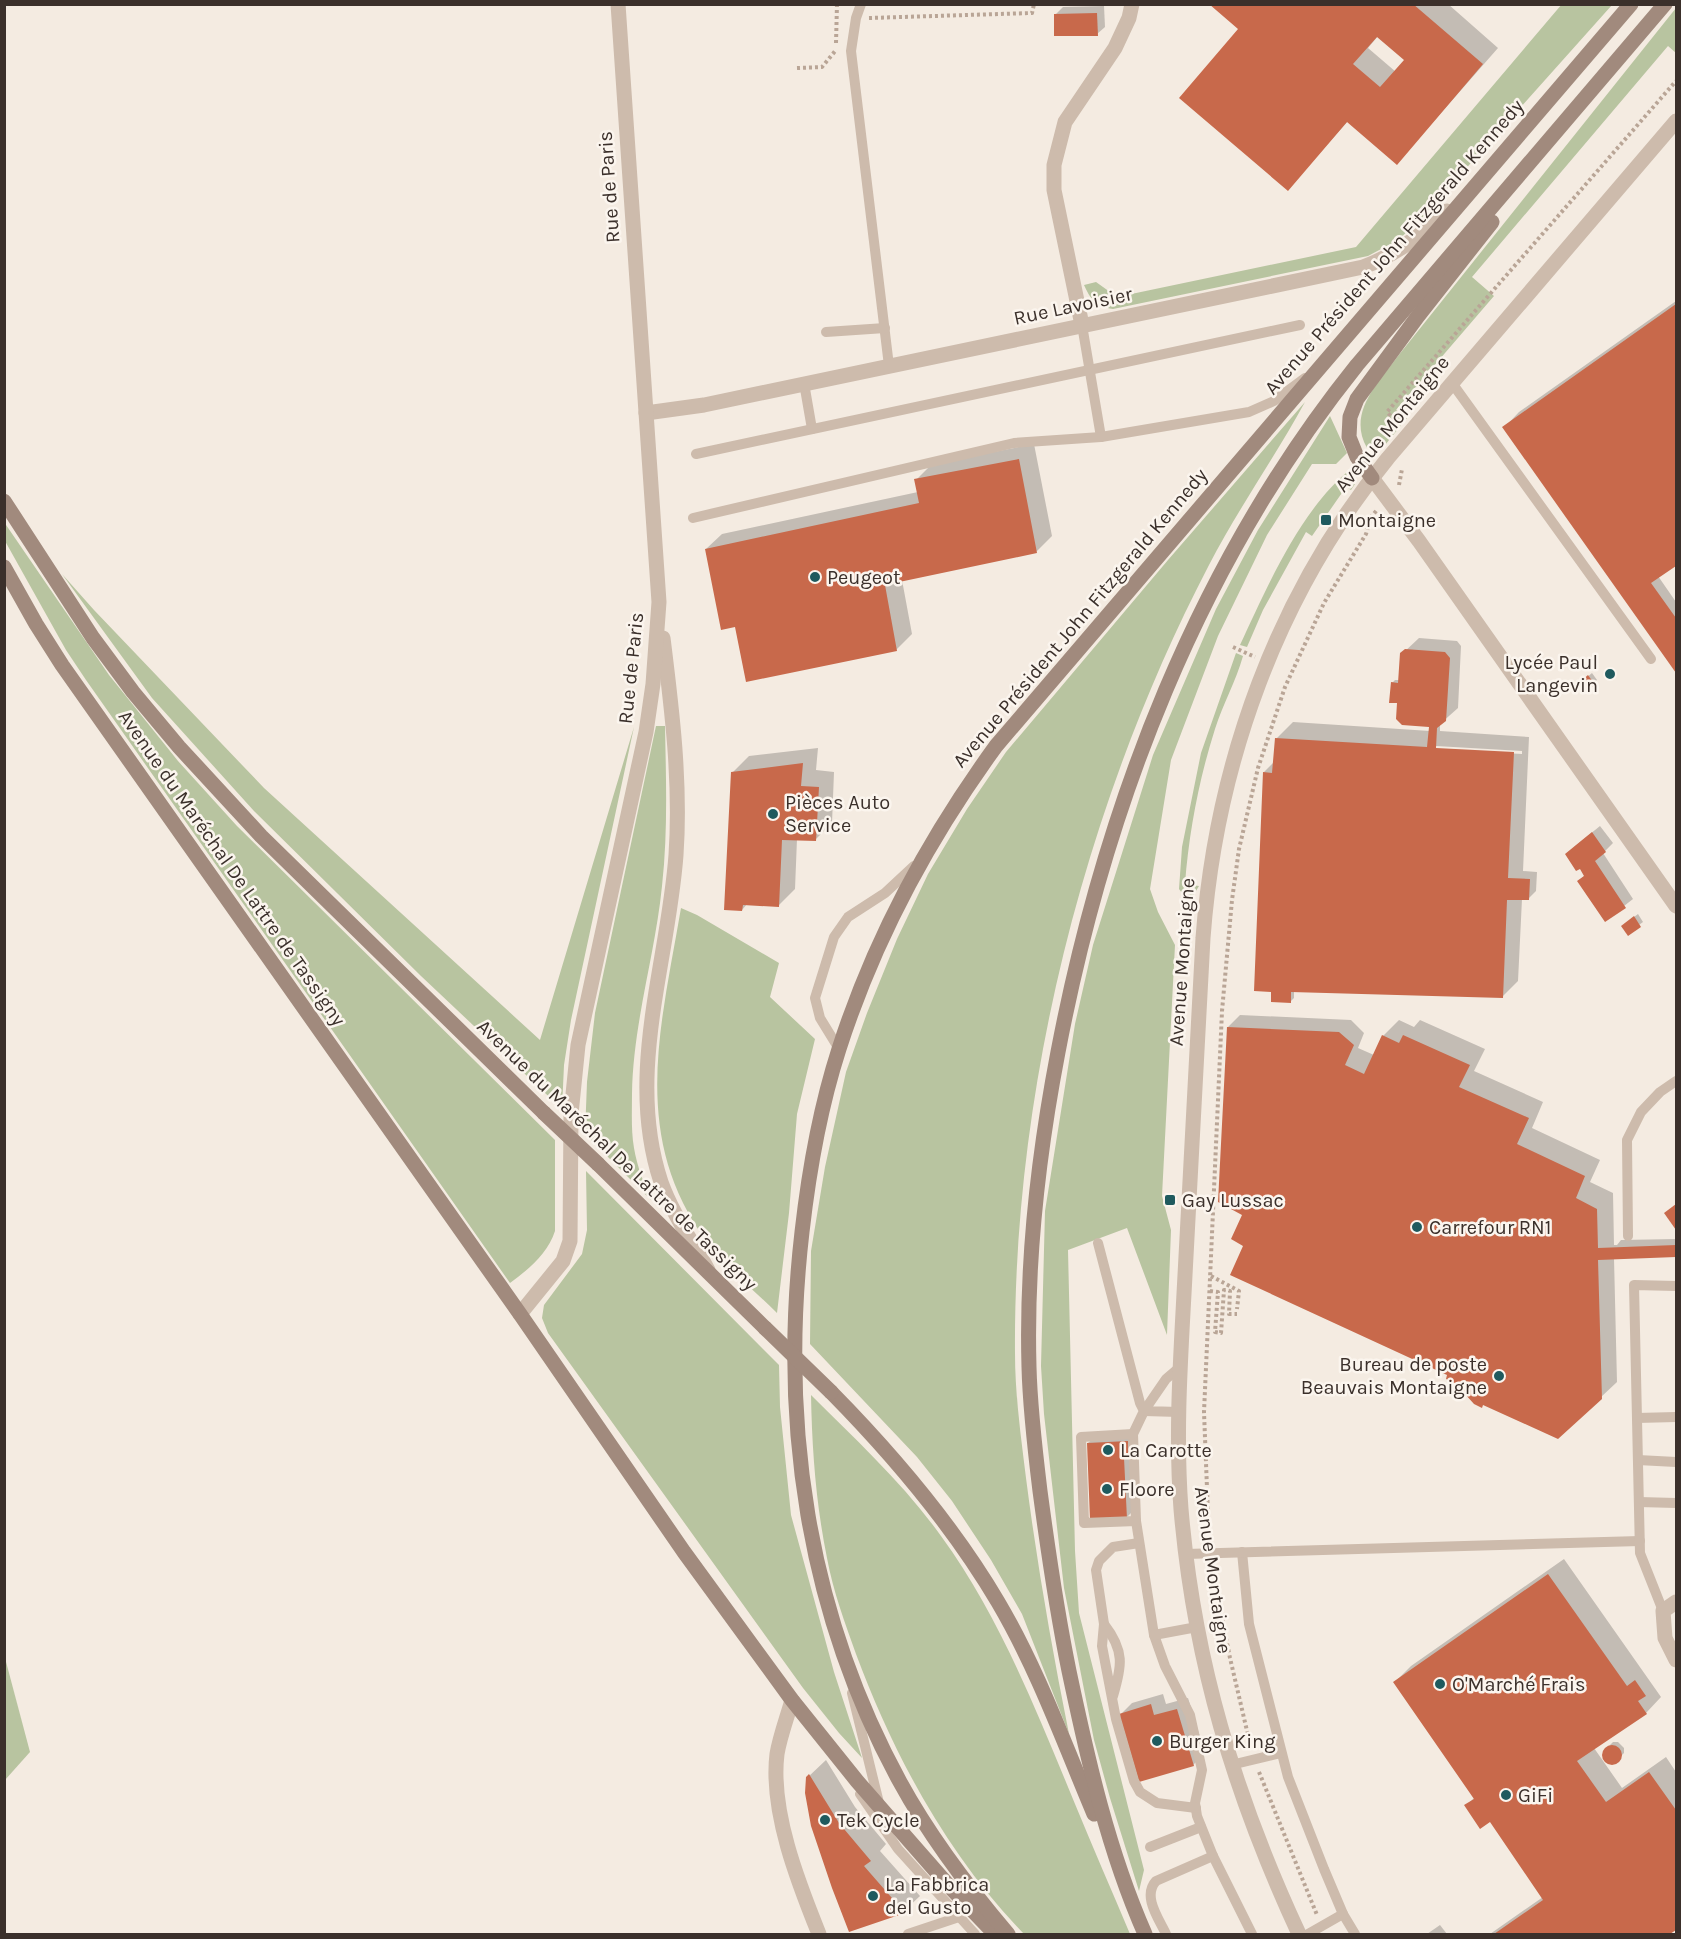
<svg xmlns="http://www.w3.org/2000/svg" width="1681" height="1939" font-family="Karla,sans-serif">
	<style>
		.green { fill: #b8c4a0 }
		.shadow { fill: #0003; fill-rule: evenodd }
		.building { fill: #c8694b; fill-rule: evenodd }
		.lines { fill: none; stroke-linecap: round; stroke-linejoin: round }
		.path { stroke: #b9a596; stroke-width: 4; stroke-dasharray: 3 3; stroke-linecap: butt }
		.lane { stroke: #cdbbac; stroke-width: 10 }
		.street { stroke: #cdbbac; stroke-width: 15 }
		.secondary { stroke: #a18a7d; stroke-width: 15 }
		.secondary-bridge { stroke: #a18a7d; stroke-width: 15 }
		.poi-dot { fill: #1f5a5e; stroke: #fbf5ee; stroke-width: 2 }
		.labels { text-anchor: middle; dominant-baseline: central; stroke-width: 5; stroke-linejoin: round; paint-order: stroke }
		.street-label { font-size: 20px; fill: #3b302b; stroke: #fbf5ee }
		.poi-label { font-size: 20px; fill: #3b302b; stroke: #fbf5ee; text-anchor: start }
	</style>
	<rect width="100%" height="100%" fill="#f4ebe1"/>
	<!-- green -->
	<g class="green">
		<path d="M 1562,4 L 1612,5 L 1420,220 L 1398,240 L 1368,256 L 1113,309 C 1095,306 1091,300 1084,285 L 1096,282 L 1117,297 L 1356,247 Z"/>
		<path d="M 1676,8 L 1676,53 L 1668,46 L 1472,277 L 1494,296 L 1396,410 L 1407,418 L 1385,445 L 1377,451 L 1367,448 C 1347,413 1378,383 1398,356 Z"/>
		<path d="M 1305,402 C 1275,457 1238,509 1209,565 C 1086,801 1013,1086 1015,1353 C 1015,1395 1021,1437 1026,1478 C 1037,1564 1052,1649 1069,1734 L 1022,1614 L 991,1560 L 952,1501 L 917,1457 L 810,1344 L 811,1251 L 825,1167 L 846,1072 L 867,1013 L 897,939 L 928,874 L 967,809 L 1006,752 L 1168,560 Z"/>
		<polygon points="1330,416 1347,453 1336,464 1312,464 1267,535 1218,636 1171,760 1150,889 1158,912 1175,945 1162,1196 1171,1230 1167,1335 1127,1228 1068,1250 1075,1551 1079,1613 1144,1870 1139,1891 1110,1798 1094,1740 1064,1588 1044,1414 1041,1366 1045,1211 1075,1024 1093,945 1153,755 1216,609 1258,530"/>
		<path d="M 1352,468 L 1355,484 L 1351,490 L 1346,487 L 1312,536 L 1306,532 L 1263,610 L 1247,647 L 1240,645 C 1267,587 1301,508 1352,468 Z"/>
		<path d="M 4,522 L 109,675 L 178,761 L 237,826 L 555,1140 L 555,1231 C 548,1253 528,1270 510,1283 L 86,680 L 66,650 L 5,541 Z"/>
		<polygon points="62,574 94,610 264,788 540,1040 634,727 571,1020 564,1065 562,1109 421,976 254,811 152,698"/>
		<path d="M 1236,653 L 1243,656 C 1236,681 1223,704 1215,729 C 1199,779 1189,832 1185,884 L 1199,886 L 1191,899 L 1185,897 L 1179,889 L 1182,847 L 1201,753 Z"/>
		<path d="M 656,726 L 665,726 C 666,779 668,832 662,886 C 655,956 633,1023 632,1094 C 632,1112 631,1131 634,1148 C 637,1166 644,1184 651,1200 L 585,1134 L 587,1082 L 595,1013 Z"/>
		<path d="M 681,908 L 697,915 L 779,963 L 770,997 L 815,1039 L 797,1114 L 789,1213 L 777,1313 C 754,1290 726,1268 707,1242 C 629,1136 661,1026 681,908 Z"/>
		<polygon points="586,1171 779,1365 780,1407 791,1515 834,1672 862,1758 839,1733 803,1688 548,1333 542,1318 544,1305 582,1254 587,1230"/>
		<path d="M 811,1395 C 856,1440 904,1484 941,1536 C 1000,1617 1037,1712 1075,1804 C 1093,1848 1112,1891 1130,1934 L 1024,1934 C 948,1856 894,1756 856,1654 C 845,1623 833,1591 827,1558 C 816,1504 812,1450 811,1395 Z"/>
		<polygon points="5,1658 30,1752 5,1780 4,1780"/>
	</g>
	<!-- shadow -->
	<g class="shadow">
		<path d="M 1212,4 L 1448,4 L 1498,48 L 1397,163 L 1348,121 L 1288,189 L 1240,29 ZM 1378,36 L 1406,60 L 1396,72 L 1368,48 Z"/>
		<polygon points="1104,6 1105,27 1097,34 1055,15 1063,7"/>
		<polygon points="1676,301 1676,564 1658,576 1676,602 1676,671 1504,428 1519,412"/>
		<polygon points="1034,444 1052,536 1036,552 902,580 912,634 896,650 736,625 706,549 722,534 918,492 916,480 932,464"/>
		<path d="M 1419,638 L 1457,641 L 1461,646 L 1458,708 L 1440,724 L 1440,731 L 1529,737 L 1523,871 L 1537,872 L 1536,891 L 1528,899 L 1522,899 L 1518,981 L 1502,997 L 1294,991 L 1294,998 L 1290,1002 L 1264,772 L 1274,762 L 1277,738 L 1293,722 L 1430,731 L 1430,728 L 1399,702 L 1392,683 L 1395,680 L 1400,680 L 1402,654 ZM 1436,746 L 1522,751 L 1522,754 L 1433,749 Z"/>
		<polygon points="1592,673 1597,680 1586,689 1585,679"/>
		<polygon points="818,748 816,770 834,772 832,823 816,839 797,839 795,889 779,905 747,904 742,910 733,772 749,756"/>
		<polygon points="1600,826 1613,843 1603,853 1633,899 1606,920 1579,881 1585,875 1574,847"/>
		<polygon points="1638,914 1643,922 1628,933 1626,923"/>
		<polygon points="1240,1015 1351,1020 1364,1033 1358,1048 1374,1055 1383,1036 1399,1020 1414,1027 1420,1020 1485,1049 1474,1071 1543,1102 1532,1128 1600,1160 1590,1182 1613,1193 1614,1245 1617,1245 1621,1240 1676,1239 1676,1256 1614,1258 1617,1382 1600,1398 1449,1375 1245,1245 1228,1027"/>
		<polygon points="1135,1434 1138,1506 1126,1518 1088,1443 1096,1436"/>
		<polygon points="1564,1559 1661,1697 1646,1713 1594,1748 1622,1788 1666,1757 1676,1772 1676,1928 1667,1934 1490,1934 1543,1897 1491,1820 1466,1806 1475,1797 1395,1682 1411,1666"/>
		<polygon points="1163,1694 1166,1704 1188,1698 1205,1753 1193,1765 1121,1714 1132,1703"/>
		<polygon points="1613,1742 1618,1742 1624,1748 1624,1753 1614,1763 1609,1763 1604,1758 1605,1750"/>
		<polygon points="826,1760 855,1807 886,1844 880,1851 920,1896 904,1911 850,1930 807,1778"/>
		<polygon points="1440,1925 1447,1934 1427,1934"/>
	</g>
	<!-- building -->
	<g class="building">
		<path d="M 1209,4 L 1413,4 L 1483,64 L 1397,165 L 1347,122 L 1288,191 L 1179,98 L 1238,29 ZM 1377,37 L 1404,60 L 1380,87 L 1353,64 Z"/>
		<polygon points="1097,13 1098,36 1054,36 1054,14"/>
		<polygon points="1676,304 1676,566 1651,583 1676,618 1676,673 1502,427"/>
		<polygon points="1019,459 1037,553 885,585 897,651 746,682 735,627 721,630 705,549 919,503 914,479"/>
		<polygon points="1405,649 1445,652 1450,658 1446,721 1437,728 1436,748 1514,752 1508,878 1530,879 1529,900 1507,900 1503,998 1291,992 1291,1003 1271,1002 1271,992 1254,991 1263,772 1272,773 1275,738 1427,747 1429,727 1402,725 1396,719 1397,703 1389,703 1391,682 1398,683 1400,653"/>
		<polygon points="1588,675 1595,685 1586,691 1580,682"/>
		<polygon points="803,763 801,786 819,787 816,841 782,840 779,907 743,905 742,911 724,910 731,772"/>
		<polygon points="1592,832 1606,852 1595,861 1626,908 1605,922 1577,881 1584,876 1580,869 1576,871 1565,854"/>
		<polygon points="1634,916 1641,927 1628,936 1621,926"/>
		<polygon points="1227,1027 1339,1032 1354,1045 1345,1065 1364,1074 1382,1035 1399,1043 1403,1035 1470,1065 1459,1087 1529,1118 1517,1144 1585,1176 1576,1198 1597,1209 1598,1248 1676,1245 1676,1257 1598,1260 1602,1399 1558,1439 1483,1405 1482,1408 1474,1404 1455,1383 1446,1379 1447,1375 1230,1275 1243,1246 1231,1239 1242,1215 1218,1202"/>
		<polygon points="1676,1204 1676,1230 1664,1213"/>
		<polygon points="1128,1441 1128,1458 1124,1458 1127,1519 1090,1520 1087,1443"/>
		<polygon points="1548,1574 1627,1686 1635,1680 1646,1696 1638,1701 1647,1714 1577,1761 1606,1802 1649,1772 1676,1810 1676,1930 1670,1934 1494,1934 1543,1900 1490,1822 1480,1829 1464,1805 1474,1799 1393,1682"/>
		<polygon points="1151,1704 1154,1715 1177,1709 1194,1766 1139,1782 1119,1714"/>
		<circle cx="1612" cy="1755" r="10"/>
		<polygon points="809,1774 839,1823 871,1861 864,1866 905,1913 849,1932 832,1888 811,1826 805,1793 806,1777"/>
	</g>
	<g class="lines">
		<!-- path -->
		<g class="path">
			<polyline points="869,18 1032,13 1034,4"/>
			<polyline points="836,43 837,4"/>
			<polyline points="797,68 822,67 836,50"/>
			<polyline points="1394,425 1396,422 1387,412 1676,81"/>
			<polyline points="1399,485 1402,469"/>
			<polyline points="1233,647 1255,657"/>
			<polyline points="1211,1276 1239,1291 1237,1309"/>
			<polyline points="1210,1291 1218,1292 1215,1332 1221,1333 1224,1290 1230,1291 1229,1314 1237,1314"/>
			<polyline points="1209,1539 1204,1412 1222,1011 1232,900 1239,849 1258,768 1285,687 1324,603 1366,534 1371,517 1377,510"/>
			<polyline points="1212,1567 1230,1658 1251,1748"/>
			<polyline points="1259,1772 1317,1915"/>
		</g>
		<!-- lane -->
		<g class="lane">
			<polyline points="861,4 856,18 851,51 889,366"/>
			<polyline points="1082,325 1101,437"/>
			<polyline points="826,332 885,328"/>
			<polyline points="804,383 812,429"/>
			<polyline points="1452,383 1651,659"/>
			<polyline points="696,454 1300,325"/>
			<polyline points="693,518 1014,443 1101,437 1249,412 1274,401 1305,378"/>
			<polyline points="839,1049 820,1018 815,998 834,937 848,917 885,893 914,866"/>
			<polyline points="1628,1236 1627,1140 1641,1112 1660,1092 1676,1081"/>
			<polyline points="1098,1243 1140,1403 1144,1411 1133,1434 1136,1521 1154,1635 1165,1666 1190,1715 1202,1770 1195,1803 1197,1816 1213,1856 1252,1934"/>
			<polyline points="1179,1412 1144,1411 1166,1379 1180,1367"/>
			<polyline points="1637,1418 1676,1417"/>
			<polyline points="1133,1434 1081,1437 1084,1523 1136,1521"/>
			<polyline points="1638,1460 1676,1462"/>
			<polyline points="1639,1502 1676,1503"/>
			<polyline points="1139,1543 1113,1547 1099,1561 1096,1570 1104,1624 1102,1646 1116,1719 1134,1781 1140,1792 1157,1803 1196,1808"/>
			<polyline points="1242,1552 1249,1624 1288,1777 1324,1869 1343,1914 1355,1934"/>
			<polyline points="1186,1554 1640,1541"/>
			<polyline points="1663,1611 1640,1553 1634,1285 1676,1286"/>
			<path d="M 1104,1624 C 1125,1651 1122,1666 1113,1696"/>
			<polyline points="1154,1635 1197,1627"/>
			<polyline points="852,1693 879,1803"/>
			<polyline points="1231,1765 1281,1753"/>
			<polyline points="860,1794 898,1849 975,1934"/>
			<polyline points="1150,1847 1201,1827"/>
			<polyline points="908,1934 959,1917"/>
			<path d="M 1166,1934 C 1159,1919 1142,1896 1156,1881 L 1213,1856"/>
			<polyline points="1308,1934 1343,1914"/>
		</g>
		<!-- street -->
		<g class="street">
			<polyline points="1082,325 1054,190 1054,165 1065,122 1115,48 1129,18 1132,4"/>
			<path d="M 646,413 L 704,405 L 1363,267 C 1396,255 1421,235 1447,211"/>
			<polyline points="1372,478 1419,541 1676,906"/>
			<path d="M 663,638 C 672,710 681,783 676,855 C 668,964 625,1074 661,1182 C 672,1213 692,1241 708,1270"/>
			<polyline points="520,1314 563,1261 570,1241 571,1114 578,1045 646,732 653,684 659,602 618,4"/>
			<polyline points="1676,1602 1663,1611 1665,1638 1676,1660"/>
			<path d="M 792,1700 C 787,1718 780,1736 777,1754 C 770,1811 798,1882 819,1934"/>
			<path d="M 1299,1934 C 1235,1796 1194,1662 1181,1509 C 1175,1431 1181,1353 1185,1275 C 1191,1162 1197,1050 1203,938 C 1216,764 1277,594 1388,458 L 1676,121"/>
		</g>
		<!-- secondary -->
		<g class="secondary">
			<polyline points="1372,478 1357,457 1349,437 1350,417 1357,399 1418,316 1492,222"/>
			<polyline points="4,501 93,638 133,692 179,747 261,836 544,1113"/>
			<polyline points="4,567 36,624 62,665 520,1314 684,1552 792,1700 857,1781 948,1885 995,1934"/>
			<polyline points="598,1164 765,1328"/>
			<path d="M 831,1392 C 894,1456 952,1524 998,1602 C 1037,1668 1064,1743 1094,1814"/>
			<path d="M 1008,1934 C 968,1887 930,1837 900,1782 C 807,1612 780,1422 802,1232 C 809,1170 820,1108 839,1049 C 874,940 929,838 996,746 L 1631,4"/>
			<path d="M 1145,1934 C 1108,1850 1088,1761 1069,1671 C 1057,1612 1048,1551 1040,1491 C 1035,1450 1030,1408 1029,1367 C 1026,1261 1038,1156 1058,1052 C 1105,806 1198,563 1357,365 L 1665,4"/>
		</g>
		<!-- secondary-bridge -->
		<g class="secondary-bridge">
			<polyline points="544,1113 598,1164"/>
			<polyline points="765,1328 831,1392"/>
		</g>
	</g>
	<!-- markers -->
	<g class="poi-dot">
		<rect x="1320" y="514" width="12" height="12" rx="3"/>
		<circle cx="815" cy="577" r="6"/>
		<circle cx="1610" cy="674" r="6"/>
		<circle cx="773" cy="814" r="6"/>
		<rect x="1164" y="1194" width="12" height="12" rx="3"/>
		<circle cx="1417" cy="1227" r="6"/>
		<circle cx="1499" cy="1376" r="6"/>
		<circle cx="1108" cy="1450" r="6"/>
		<circle cx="1107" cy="1489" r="6"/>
		<circle cx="1440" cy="1684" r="6"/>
		<circle cx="1157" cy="1741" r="6"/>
		<circle cx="1506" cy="1795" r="6"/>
		<circle cx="825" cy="1820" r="6"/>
		<circle cx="873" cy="1896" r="6"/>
	</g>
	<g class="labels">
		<!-- street labels -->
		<g class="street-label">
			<text transform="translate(609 187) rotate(-94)">Rue de Paris</text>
			<text transform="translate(1394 247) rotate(-49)">Avenue Président John Fitzgerald Kennedy</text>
			<text transform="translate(1073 306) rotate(-12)">Rue Lavoisier</text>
			<text transform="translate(1392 424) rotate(-51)">Avenue Montaigne</text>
			<text transform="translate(1080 618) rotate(-50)">Avenue Président John Fitzgerald Kennedy</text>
			<text transform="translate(631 668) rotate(-84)">Rue de Paris</text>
			<text transform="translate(232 868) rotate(55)">Avenue du Maréchal De Lattre de Tassigny</text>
			<text transform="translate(1182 962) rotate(-86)">Avenue Montaigne</text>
			<text transform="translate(617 1155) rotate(44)">Avenue du Maréchal De Lattre de Tassigny</text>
			<text transform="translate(1213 1570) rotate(82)">Avenue Montaigne</text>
		</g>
		<!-- poi labels -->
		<g class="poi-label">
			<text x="1338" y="520">Montaigne</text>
			<text x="827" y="577">Peugeot</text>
			<text x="1598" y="662" text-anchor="end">Lycée Paul<tspan x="1598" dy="23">Langevin</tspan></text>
			<text x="785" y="802">Pièces Auto<tspan x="785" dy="23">Service</tspan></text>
			<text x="1182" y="1200">Gay Lussac</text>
			<text x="1429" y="1227">Carrefour RN1</text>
			<text x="1487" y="1364" text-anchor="end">Bureau de poste<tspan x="1487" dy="23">Beauvais Montaigne</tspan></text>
			<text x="1120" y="1450">La Carotte</text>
			<text x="1119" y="1489">Floore</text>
			<text x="1452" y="1684">O'Marché Frais</text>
			<text x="1169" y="1741">Burger King</text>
			<text x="1518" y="1795">GiFi</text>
			<text x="837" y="1820">Tek Cycle</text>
			<text x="885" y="1884">La Fabbrica<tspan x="885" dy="23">del Gusto</tspan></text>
		</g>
	</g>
	<!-- border -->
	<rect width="1681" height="1939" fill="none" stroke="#3b302b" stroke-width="12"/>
</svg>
